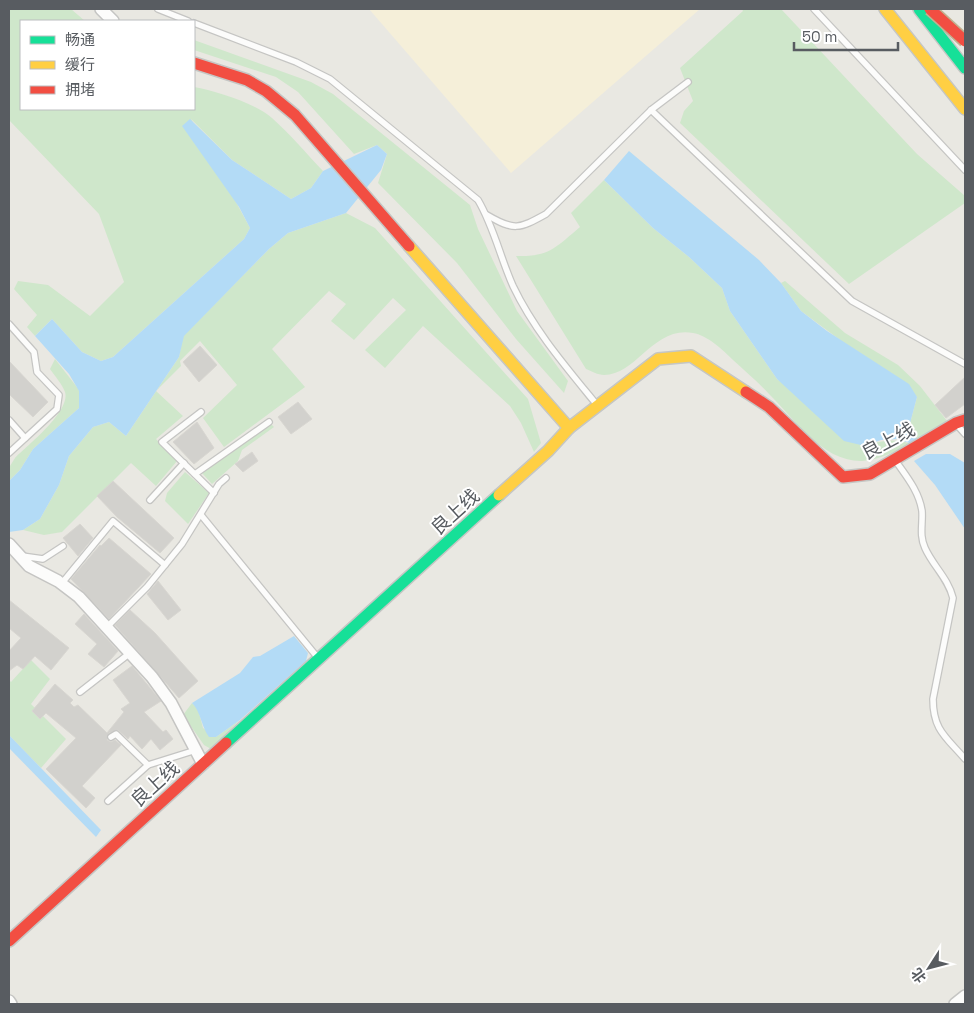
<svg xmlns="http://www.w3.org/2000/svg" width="974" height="1013" font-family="'Space Grotesk','Noto Sans SC',sans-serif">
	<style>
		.commercial { fill: #f5efd9 }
		.green { fill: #cfe7cb }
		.water { fill: #b3dbf6 }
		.building { fill: #d2d1cd; stroke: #d8d6d1 }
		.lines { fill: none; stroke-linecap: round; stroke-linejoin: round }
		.lane-casing { stroke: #c5c5c3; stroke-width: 8 }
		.street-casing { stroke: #c5c5c3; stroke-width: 14 }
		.fast-casing { stroke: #c5c6c4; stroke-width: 14 }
		.slow-casing { stroke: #c5c6c4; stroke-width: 14 }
		.jam-casing { stroke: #c5c6c4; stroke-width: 14 }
		.lane { stroke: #fcfcfb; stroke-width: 5.5 }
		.street { stroke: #fcfcfb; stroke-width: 11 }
		.fast { stroke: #16e098; stroke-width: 11 }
		.slow { stroke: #ffcf43; stroke-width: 11 }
		.jam { stroke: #f24e42; stroke-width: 11 }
		.jam-bridge-casing { stroke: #c0b190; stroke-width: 14; stroke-linecap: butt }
		.jam-bridge { stroke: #f24e42; stroke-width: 11 }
		.labels { text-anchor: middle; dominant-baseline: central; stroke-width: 4; stroke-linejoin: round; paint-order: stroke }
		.street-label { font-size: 19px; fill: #585c61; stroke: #fff }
	</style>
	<rect width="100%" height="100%" fill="#e9e8e2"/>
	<!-- commercial -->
	<polygon class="commercial" points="369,9 700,9 511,173"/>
	<!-- green -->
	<g class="green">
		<path d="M 10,9 L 71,9 L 85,21 L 21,21 L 21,109 L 194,109 L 194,87 C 216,91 255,103 272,118 C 290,134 306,153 323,171 L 311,188 L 291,199 L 232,160 L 191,119 L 250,228 L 244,239 L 113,357 L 101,361 L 82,352 L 52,319 L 35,336 L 27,327 L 37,315 L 14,289 L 18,281 L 48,285 L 90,316 L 124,282 L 99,214 L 9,120 Z"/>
		<polygon points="742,9 781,9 917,154 965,196 965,203 849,284 680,123 684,111 693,101 680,68 743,11"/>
		<polygon points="194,40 311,82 333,94 470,205 478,229 517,311 568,381 564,393 516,339 457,263 378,183 387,154 377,145 354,154 298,92 276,77 194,50"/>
		<path d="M 604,180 L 653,228 L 689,257 L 722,288 L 730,311 L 777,379 L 865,446 C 882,440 894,438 912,444 C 896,451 879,460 862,461 C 822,462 794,418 769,394 C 758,382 745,371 733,360 C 723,350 707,335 693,333 C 653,326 637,375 604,375 C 598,375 591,371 586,369 L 516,256 C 549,257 555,248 580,227 L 571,213 Z"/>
		<polygon points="346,213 375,228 528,399 541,443 534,452 521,423 510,406 423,326 385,368 365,350 406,310 393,298 354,340 331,321 346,304 329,291 272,349 305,387 224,447 203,418 237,385 200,341 180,361 181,366 156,391 183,416 156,439 177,461 156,486 131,463 62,532 44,535 23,530 40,519 59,485 69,456 93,427 109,422 126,436 179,357 183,336 269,249 288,233"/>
		<polygon points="785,281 845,333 898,365 920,386 947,421 917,439 909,427 917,397 801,311 781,283"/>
		<path d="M 55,359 L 80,391 L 79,408 L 33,449 L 20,470 L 10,480 L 10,466 L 15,458 C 28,445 71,411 65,392 C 62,384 55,376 50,369 Z"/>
		<polygon points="269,422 274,427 242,450 238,461 212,484 202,473"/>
		<polygon points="185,472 209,493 188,524 165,501 167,493"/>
		<polygon points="31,660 50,679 31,704 66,739 41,768 9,735 9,680 11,682"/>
		<polygon points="192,703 198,709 203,728 216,737 240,720 211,749 204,745 183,715"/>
	</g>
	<!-- water -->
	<g class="water">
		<polygon points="190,119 232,160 291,199 311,188 323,171 377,145 387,154 381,170 346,213 288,233 269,249 184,336 179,357 126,436 109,422 93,427 69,456 59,485 40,519 23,530 9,532 10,480 20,470 33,449 79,408 79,391 69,374 35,336 52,319 82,352 101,361 113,357 244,239 250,228 239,207 182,126"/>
		<polygon points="629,151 759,260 781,283 801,311 827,331 909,384 917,397 909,427 917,439 912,444 898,439 881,440 865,446 844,441 777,379 730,311 722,288 689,257 653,228 604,180"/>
		<polygon points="926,454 950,454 965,463 965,529 935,485 914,461"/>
		<path d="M 294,636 L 308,653 L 306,661 L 240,720 L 216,737 L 209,737 C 201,726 201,712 192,703 L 240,673 L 253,657 L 260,656 Z"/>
		<polygon points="9,735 101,830 96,837 9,748"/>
	</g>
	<!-- building -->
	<g class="building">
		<polygon points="200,346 217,365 199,382 183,362"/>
		<polygon points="9,361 48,402 33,417 9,394"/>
		<polygon points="965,377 965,404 946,418 935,405"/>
		<polygon points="298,402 312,419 291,434 278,417"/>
		<polygon points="197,422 214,448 194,464 173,442"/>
		<polygon points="252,452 258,461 243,472 235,464"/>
		<polygon points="113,481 174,538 160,553 117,517 97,496"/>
		<polygon points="80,524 93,538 78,556 63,538"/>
		<polygon points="109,538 151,574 109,619 71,579 100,545 101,546"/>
		<polygon points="158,581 181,610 168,620 147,594"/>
		<polygon points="9,600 69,648 51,670 35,656 23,669 17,665 9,671 9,651 21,638 9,628"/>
		<polygon points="130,610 155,633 198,681 179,698 115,625"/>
		<polygon points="84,614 118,651 104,667 88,654 97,644 75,624"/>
		<polygon points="132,666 161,701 144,712 163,732 166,730 173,739 160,750 151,739 142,749 130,736 128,739 118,730 109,733 107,740 111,742 115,740 121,745 82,786 95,798 86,808 46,769 76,738 46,713 40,719 32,711 55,684 73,700 70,703 74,707 78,705 107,733 124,712 121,709 130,703 113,680"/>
	</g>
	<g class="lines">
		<!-- lane casing -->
		<g class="lane-casing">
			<g id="lane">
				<polyline points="158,9 188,21"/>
				<polyline points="814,9 965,170"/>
				<path d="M 194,23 L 296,62 L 330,79 L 478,200 C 494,227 500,257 513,286 C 534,330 566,367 597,405"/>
				<polyline points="651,110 852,301 965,364"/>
				<path d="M 487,215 C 514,231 519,229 546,214 L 651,110 L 688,82"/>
				<polyline points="9,324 34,352 37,372 59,395 57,409 9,453"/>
				<polyline points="201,412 162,442 214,493"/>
				<polyline points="9,420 25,438"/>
				<polyline points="957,425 965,434"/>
				<path d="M 895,460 C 906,476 919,491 922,511 C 923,524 919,535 925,548 C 933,566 948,578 953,598 L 933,699 C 933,730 946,737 965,759"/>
				<polyline points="195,474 269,422"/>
				<polyline points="150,500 184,463"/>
				<polyline points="201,515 318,658"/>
				<polyline points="22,556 43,559 63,546"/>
				<polyline points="62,583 113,521 165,565"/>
				<polyline points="107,627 147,587 182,544 219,484 226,478"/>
				<polyline points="80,692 130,653"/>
				<polyline points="111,737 116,734 148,765"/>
				<polyline points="108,801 148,765 196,750"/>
			</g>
		</g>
		<!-- street casing -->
		<g class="street-casing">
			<g id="street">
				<polyline points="101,9 113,21"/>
				<polyline points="9,544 29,566 58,581 79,597 152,677 171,703 203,764"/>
				<polyline points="9,1001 11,1004"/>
				<polyline points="955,1004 965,996"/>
			</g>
		</g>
		<!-- fast casing -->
		<g class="fast-casing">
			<g id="fast">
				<polyline points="919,9 965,68"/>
				<polyline points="226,743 499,495"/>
			</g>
		</g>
		<!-- slow casing -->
		<g class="slow-casing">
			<g id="slow">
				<polyline points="885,9 965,109"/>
				<polyline points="409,246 569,428"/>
				<polyline points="499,495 548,451 569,428 658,359 691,356 746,392"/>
			</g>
		</g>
		<!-- jam casing -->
		<g class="jam-casing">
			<g id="jam">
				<polyline points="194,63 247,80 266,91 295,115 409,246"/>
				<polyline points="746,392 769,407 843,477 870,474 956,423 965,420"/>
				<polyline points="9,941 226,743"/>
			</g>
		</g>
		<!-- lane -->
		<use href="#lane" class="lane"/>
		<!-- street -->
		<use href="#street" class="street"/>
		<!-- fast -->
		<use href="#fast" class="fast"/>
		<!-- slow -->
		<use href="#slow" class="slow"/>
		<!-- jam -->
		<use href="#jam" class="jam"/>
		<!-- jam-bridge casing -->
		<g class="jam-bridge-casing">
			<polyline id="jam-bridge" points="930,9 965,41"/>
		</g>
		<!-- jam-bridge -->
		<use href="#jam-bridge" class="jam-bridge"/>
	</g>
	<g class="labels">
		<!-- street labels -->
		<g class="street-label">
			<text transform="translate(888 441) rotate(-28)">良上线</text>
			<text transform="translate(455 512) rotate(-42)">良上线</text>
			<text transform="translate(155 784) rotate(-42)">良上线</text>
		</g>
	</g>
	<!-- border -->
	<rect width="974" height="1013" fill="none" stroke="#585c61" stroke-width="20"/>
	<!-- legend -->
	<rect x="20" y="20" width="175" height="90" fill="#ffffff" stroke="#bcbec0"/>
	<rect x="30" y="36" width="25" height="8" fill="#16e098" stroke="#bcbec0"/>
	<text x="65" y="45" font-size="15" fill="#585c61">畅通</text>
	<rect x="30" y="61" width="25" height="8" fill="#ffcf43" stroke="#bcbec0"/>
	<text x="65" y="70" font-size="15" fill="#585c61">缓行</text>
	<rect x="30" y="86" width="25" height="8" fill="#f24e42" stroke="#bcbec0"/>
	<text x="65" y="95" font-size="15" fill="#585c61">拥堵</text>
	<!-- north arrow -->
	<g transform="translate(929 968) rotate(234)" stroke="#ffffff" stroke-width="4" paint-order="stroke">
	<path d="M0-4L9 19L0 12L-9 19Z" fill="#585c61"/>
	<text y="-8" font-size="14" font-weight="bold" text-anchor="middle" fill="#585c61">北</text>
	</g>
	<!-- scale -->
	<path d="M794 42v8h104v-8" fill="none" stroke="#585c61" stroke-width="2.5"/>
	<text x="802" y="42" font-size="15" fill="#585c61" stroke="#ffffff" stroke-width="4" paint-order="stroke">50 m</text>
</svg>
